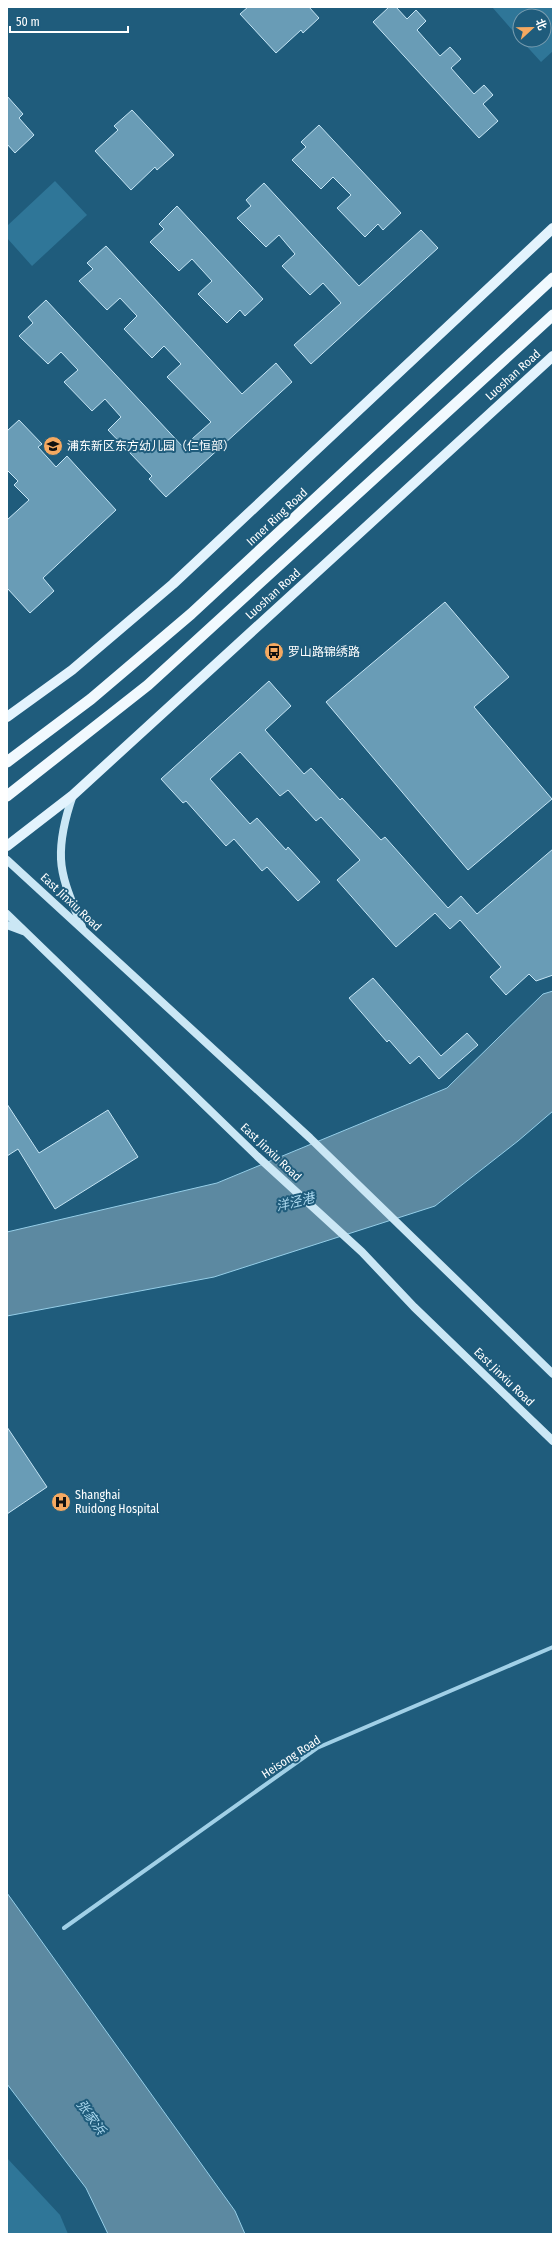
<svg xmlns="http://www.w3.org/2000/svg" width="560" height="2241" font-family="'Fira Sans Condensed','Noto Sans SC',sans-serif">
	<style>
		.green { fill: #2f7698 }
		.water { fill: #5c89a1; stroke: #95cee8 }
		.building { fill: #699cb6; stroke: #c5e5f5 }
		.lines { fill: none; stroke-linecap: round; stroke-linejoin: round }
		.minor { stroke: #a1d0e7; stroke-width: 4 }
		.secondary { stroke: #cbe7f5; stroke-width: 8 }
		.primary { stroke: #e3f3fd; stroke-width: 10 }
		.trunk { stroke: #f1f9fe; stroke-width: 11 }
		.labels { text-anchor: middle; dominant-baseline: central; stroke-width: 4; stroke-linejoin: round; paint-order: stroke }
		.street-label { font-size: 12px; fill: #fff; stroke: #1f5c7c }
		.poi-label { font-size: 12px; fill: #fff; stroke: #1f5c7c; text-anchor: start }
		.water-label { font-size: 13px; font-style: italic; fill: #acd9ef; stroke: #1f5c7c }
	</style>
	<rect width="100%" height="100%" fill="#1f5c7c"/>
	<!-- green -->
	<g class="green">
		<polygon points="492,7 553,7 553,51 541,62 521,40 544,40 544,16 520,16 520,39"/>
		<polygon points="55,181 87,215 32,266 7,238 7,226"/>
		<polygon points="7,2158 60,2215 68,2234 7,2234"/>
	</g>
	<!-- water -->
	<g class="water">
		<polygon points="553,991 553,1111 518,1141 435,1206 214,1277 7,1316 7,1232 217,1183 447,1088 543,994"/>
		<polygon points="7,1893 235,2211 245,2234 108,2234 86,2188 7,2084"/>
	</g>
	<!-- building -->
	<g class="building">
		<polygon points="248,7 309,7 319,18 303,33 301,30 276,53 240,14"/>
		<polygon points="389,7 396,7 407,19 416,10 426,21 417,30 440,56 450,47 461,59 451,68 474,94 484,85 493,95 483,104 498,121 479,138 373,22"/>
		<polygon points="7,96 23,114 19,118 34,135 15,153 7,144"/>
		<polygon points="132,110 174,155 157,170 155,167 131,190 95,151 118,130 114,126"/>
		<polygon points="319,125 401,213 383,230 378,224 365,237 337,208 351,195 333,177 321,189 292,160 306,147 301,142"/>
		<polygon points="264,183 359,286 421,230 438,248 311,364 294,345 341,303 323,283 310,295 282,266 295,254 279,235 266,247 237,218 251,206 246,200"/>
		<polygon points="177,206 263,299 245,316 240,310 227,323 198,294 212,281 192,259 179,271 150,242 164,229 159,224"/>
		<polygon points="106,246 242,394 276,363 292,382 166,497 149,479 152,476 108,430 121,417 105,399 92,411 64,382 78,370 61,352 48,364 19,336 33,323 28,317 46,300 183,447 211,422 167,377 181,364 164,346 152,358 124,329 137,316 120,298 107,310 79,281 93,269 87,263"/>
		<polygon points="19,420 42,444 38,447 56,467 67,456 116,510 43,578 54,591 30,613 7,588 7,520 29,500 14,485 18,481 7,470 7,431"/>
		<polygon points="445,602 509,677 474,707 552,799 468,870 326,702"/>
		<polygon points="269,681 291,706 265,730 304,774 311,768 340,800 342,798 381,840 385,837 448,908 461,896 477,914 553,849 553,975 536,981 529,974 506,995 490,977 501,967 460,920 450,929 435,913 396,947 337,880 360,860 321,817 316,821 288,790 280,796 240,752 210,779 250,824 257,818 286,850 288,847 320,882 298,901 267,867 262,871 234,839 226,846 186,801 183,803 161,779"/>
		<polygon points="373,978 441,1056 467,1033 478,1045 439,1079 419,1056 410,1064 389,1040 387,1042 349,998"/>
		<polygon points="7,1104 39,1153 108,1110 138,1157 55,1209 18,1149 7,1156"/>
		<polygon points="7,1427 47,1487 7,1514"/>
	</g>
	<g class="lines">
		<!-- minor -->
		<polyline class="minor" points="64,1928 317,1748 553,1647"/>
		<!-- secondary -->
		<g class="secondary">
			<path d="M 73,795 C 66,815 60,837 61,859 C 62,882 74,906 82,927"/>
			<polyline points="7,860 310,1138 553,1374"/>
			<polyline points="7,914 257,1156 362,1252 414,1307 553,1441"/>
			<polyline points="7,925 23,931"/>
		</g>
		<!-- primary -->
		<g class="primary">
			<polyline points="7,717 72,670 173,584 553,228"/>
			<polyline points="7,846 73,795 553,356"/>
		</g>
		<!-- trunk -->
		<g class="trunk">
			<polyline points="7,762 91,699 191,614 553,278"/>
			<polyline points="7,796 148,685 553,315"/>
		</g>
	</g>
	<!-- icons -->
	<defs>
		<g id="school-disc" transform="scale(1)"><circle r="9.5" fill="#f5a961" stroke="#1f5c7c"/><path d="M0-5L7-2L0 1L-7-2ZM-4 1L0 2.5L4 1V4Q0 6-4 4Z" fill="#111"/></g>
		<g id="bus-disc" transform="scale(1)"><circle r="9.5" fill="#f5a961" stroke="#1f5c7c"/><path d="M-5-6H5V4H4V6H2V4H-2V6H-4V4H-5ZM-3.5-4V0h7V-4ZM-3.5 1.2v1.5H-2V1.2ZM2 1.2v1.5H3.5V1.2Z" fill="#111"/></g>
		<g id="hospital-disc" transform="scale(1)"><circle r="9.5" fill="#f5a961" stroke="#1f5c7c"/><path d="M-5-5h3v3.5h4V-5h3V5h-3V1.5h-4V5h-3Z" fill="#111"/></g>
	</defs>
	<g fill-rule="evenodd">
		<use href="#school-disc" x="53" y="446"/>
		<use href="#bus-disc" x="274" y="652"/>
		<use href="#hospital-disc" x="61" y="1502"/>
	</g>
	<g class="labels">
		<!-- street labels -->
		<g class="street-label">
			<text transform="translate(513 375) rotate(-42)">Luoshan Road</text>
			<text transform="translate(277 517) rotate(-43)">Inner Ring Road</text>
			<text transform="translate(273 594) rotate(-42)">Luoshan Road</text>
			<text transform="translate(71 902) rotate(43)">East Jinxiu Road</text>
			<text transform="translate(271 1152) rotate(43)">East Jinxiu Road</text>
			<text transform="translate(504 1377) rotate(44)">East Jinxiu Road</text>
			<text transform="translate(291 1757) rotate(-33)">Heisong Road</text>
		</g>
		<!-- poi labels -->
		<g class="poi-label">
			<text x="67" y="446">浦东新区东方幼儿园（仁恒部）</text>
			<text x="288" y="652">罗山路锦绣路</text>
			<text x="75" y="1495">Shanghai<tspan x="75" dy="14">Ruidong Hospital</tspan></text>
		</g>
		<!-- water labels -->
		<g class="water-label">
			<text transform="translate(295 1202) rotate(-14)">洋泾港</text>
			<text transform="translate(91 2117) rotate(54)">张家浜</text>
		</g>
	</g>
	<!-- border -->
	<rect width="560" height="2241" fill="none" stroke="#ffffff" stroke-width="16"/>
	<!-- north arrow -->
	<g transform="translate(532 28) rotate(68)"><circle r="19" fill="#1f5c7c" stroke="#799db0"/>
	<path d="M0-3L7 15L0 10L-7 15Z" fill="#f5a961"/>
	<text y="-6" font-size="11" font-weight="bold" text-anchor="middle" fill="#ffffff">北</text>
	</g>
	<!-- scale -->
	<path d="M10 26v6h118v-6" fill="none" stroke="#ffffff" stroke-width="2"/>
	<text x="16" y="26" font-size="12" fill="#ffffff" stroke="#1f5c7c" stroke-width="3" paint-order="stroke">50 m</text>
</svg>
